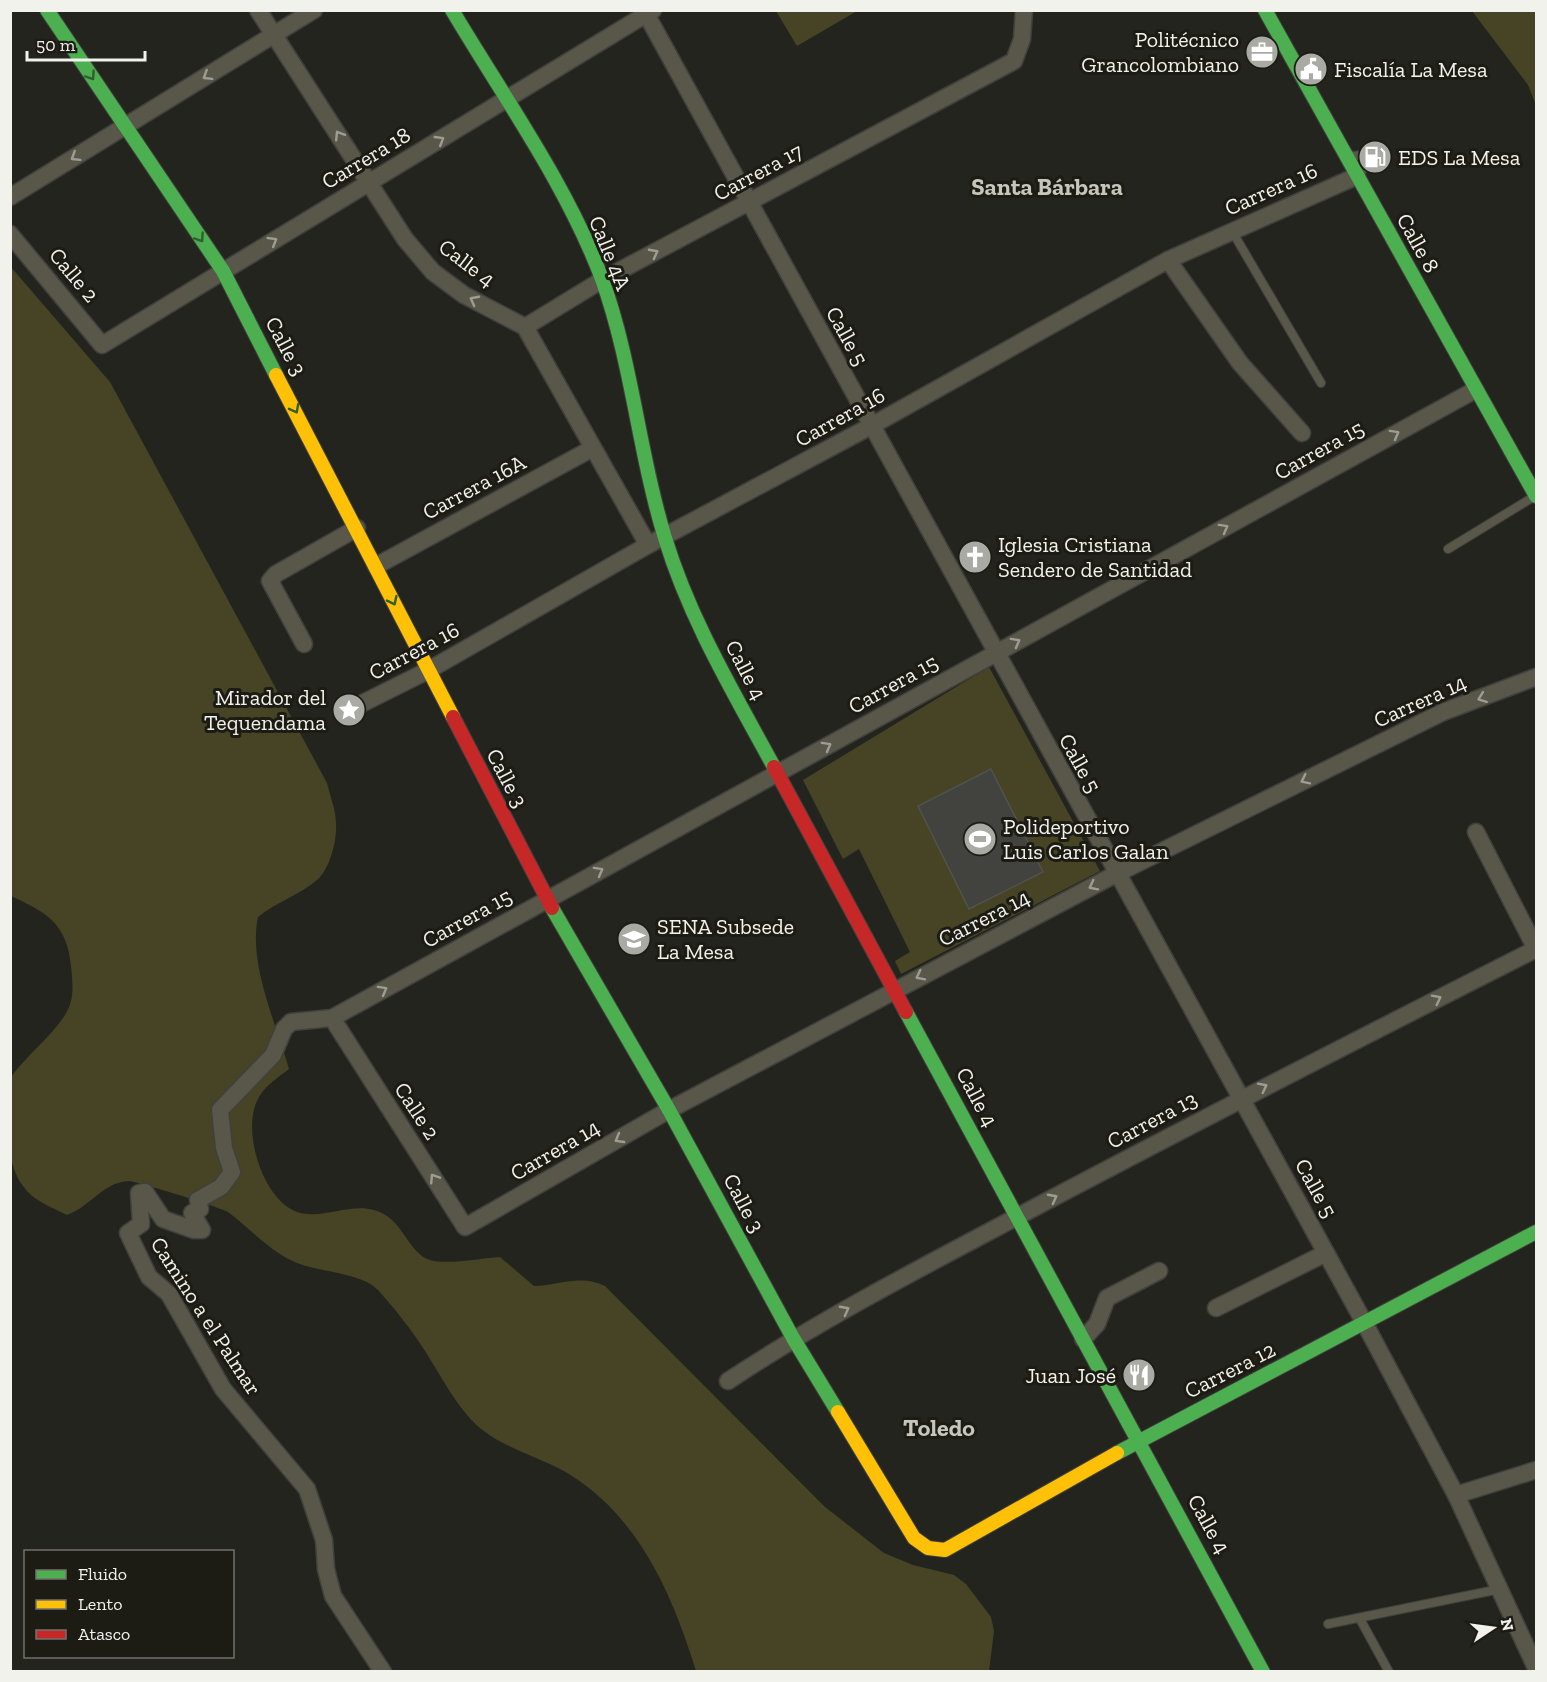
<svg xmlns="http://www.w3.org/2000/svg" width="1547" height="1682" font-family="'Zilla Slab',serif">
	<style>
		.green { fill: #464424 }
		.building { fill: #42423e; stroke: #52524e; stroke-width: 1.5 }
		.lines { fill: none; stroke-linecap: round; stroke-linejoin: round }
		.lane-casing { stroke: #40403d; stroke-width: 10 }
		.street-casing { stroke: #40403d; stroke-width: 19 }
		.fast-casing { stroke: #40403d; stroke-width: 16 }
		.slow-casing { stroke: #40403d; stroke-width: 16 }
		.jam-casing { stroke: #40403d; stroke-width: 16 }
		.lane { stroke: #58574a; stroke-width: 8 }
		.street { stroke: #58574a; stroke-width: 16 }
		.fast { stroke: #4caf50; stroke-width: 14 }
		.slow { stroke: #ffc107; stroke-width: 14 }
		.jam { stroke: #c62828; stroke-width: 14 }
		.oneway { stroke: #325e30 }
		.oneway2 { stroke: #9d9d93 }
		.labels { text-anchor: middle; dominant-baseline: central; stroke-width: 6; stroke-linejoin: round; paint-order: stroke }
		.poi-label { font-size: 22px; fill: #f2f2ed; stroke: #1c1c15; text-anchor: start }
		.street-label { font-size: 22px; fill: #f2f2ed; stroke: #1c1c15 }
		.neighbourhood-label { font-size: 24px; font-weight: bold; fill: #c6c6bd; stroke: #1c1c15 }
	</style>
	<rect width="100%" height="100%" fill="#24241f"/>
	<!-- green -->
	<g class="green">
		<polygon points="776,11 857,11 797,46"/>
		<polygon points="1472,11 1536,11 1536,105 1528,85"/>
		<path d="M 10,266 L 110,382 L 327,783 C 330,796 336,810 336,824 C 337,840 330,869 317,880 C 300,895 276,902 258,917 C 248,964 276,1023 289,1069 C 277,1078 263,1087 257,1101 C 242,1132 263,1200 297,1212 C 322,1220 349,1203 374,1210 C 403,1218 405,1248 427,1259 C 442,1266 483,1258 500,1257 L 534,1286 C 560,1285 581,1274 605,1286 L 825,1507 L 884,1553 L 913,1565 L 954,1575 L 966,1584 L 991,1617 L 994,1631 L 989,1671 L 696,1671 C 673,1596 639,1517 569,1474 C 540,1457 505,1449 480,1428 C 456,1407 442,1377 425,1351 C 411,1329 395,1309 378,1290 C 362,1273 320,1272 297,1263 C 270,1252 251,1229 228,1212 C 222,1208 136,1181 129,1181 C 103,1182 90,1207 67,1215 C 53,1208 37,1202 27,1191 C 0,1162 11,1113 11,1077 C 27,1055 50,1038 65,1015 C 73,1002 73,991 72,976 C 69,927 53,915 11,896 Z"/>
		<polygon points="989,667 1100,871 901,974 895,961 910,952 859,849 843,859 803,780"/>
	</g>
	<!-- building -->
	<polygon class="building" points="991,769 1043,872 969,909 918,806"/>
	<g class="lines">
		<!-- lane casing -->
		<g class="lane-casing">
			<g id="lane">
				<polyline points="1349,156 1369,155"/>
				<polyline points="1358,174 1373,160"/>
				<polyline points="1232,231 1321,383"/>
				<polyline points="1448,549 1535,496"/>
				<polyline points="1360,1619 1389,1672"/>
				<polyline points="1328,1624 1500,1589"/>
			</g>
		</g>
		<!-- street casing -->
		<g class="street-casing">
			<g id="street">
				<polyline points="258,10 405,239 433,272 464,295 525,327 648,545"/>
				<polyline points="644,10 1365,1324 1456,1495 1536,1668"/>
				<polyline points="10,197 314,10"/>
				<polyline points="10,234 102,345 653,10"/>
				<polyline points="1168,260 1240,363 1302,433"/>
				<polyline points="525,327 602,280 1014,61 1022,39 1024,10"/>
				<polyline points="376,566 593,448"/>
				<polyline points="304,644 270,581 276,574 357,528"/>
				<polyline points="349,710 427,671 648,545 871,426 1168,260 1357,176"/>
				<polyline points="1476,832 1536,949"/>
				<polyline points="332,1018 465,1227 669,1110 1116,874 1443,712 1536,677"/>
				<polyline points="1216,1308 1326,1253"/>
				<polyline points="1083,1339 1097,1324 1107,1298 1159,1271"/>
				<path d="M 728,1381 C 829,1314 938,1259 1045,1202 C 1208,1116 1372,1032 1536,949"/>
				<polyline points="1456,1495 1536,1470"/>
				<polyline points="383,1672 333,1596 326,1569 324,1540 307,1489 223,1389 169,1294 149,1277 128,1233 141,1224 139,1193 145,1192 163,1219 194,1230 202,1230 192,1213 200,1209 198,1200 221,1187 232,1172 224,1148 220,1110 273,1055 284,1029 291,1022 332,1018 1475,390"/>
			</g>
		</g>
		<!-- fast casing -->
		<g class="fast-casing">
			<g id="fast">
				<polyline points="47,10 223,271 276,375"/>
				<path d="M 452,10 C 503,96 567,185 602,279 C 632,362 639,454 665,538 C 690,620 734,693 774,767"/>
				<polyline points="1265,10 1536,496"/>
				<polyline points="552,908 669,1110 793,1338 838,1412"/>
				<polyline points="906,1012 1263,1672"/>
				<polyline points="1117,1453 1536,1232"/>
			</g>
		</g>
		<!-- slow casing -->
		<g class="slow-casing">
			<g id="slow">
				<polyline points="276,375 453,717"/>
				<polyline points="838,1412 914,1538 928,1548 945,1550 1117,1453"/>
			</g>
		</g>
		<!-- jam casing -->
		<g class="jam-casing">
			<g id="jam">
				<polyline points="453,717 552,908"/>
				<polyline points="774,767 906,1012"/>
			</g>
		</g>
		<!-- lane -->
		<use href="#lane" class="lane"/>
		<!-- street -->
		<use href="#street" class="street"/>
		<!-- fast -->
		<use href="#fast" class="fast"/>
		<!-- slow -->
		<use href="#slow" class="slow"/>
		<!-- jam -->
		<use href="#jam" class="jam"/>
	</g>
	<!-- one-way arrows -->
	<defs><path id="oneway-chevron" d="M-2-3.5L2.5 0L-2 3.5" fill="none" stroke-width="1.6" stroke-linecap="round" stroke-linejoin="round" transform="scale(1.5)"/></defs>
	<g class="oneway">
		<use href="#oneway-chevron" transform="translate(91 76) rotate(56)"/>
		<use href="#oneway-chevron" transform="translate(200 238) rotate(56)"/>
		<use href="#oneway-chevron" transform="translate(295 409) rotate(62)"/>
		<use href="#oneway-chevron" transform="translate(393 601) rotate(64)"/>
	</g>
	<g class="oneway2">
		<use href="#oneway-chevron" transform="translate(207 76) rotate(148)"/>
		<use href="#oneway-chevron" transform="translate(339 135) rotate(-122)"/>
		<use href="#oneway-chevron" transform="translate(440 140) rotate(-31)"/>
		<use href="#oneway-chevron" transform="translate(75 157) rotate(148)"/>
		<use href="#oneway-chevron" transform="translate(273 241) rotate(-31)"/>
		<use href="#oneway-chevron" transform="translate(654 253) rotate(-28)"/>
		<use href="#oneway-chevron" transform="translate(474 300) rotate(-152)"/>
		<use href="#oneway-chevron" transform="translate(1395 434) rotate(-29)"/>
		<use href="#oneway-chevron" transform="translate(1224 528) rotate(-29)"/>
		<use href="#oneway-chevron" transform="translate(1016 642) rotate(-29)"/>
		<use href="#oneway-chevron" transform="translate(1482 698) rotate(159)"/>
		<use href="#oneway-chevron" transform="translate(827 746) rotate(-29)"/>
		<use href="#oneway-chevron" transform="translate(1305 780) rotate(154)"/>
		<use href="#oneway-chevron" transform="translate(599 871) rotate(-29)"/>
		<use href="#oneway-chevron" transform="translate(1093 886) rotate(153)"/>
		<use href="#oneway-chevron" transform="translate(920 976) rotate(153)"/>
		<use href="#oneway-chevron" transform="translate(383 990) rotate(-29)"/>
		<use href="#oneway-chevron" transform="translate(1437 999) rotate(-27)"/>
		<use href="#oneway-chevron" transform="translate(1263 1087) rotate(-27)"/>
		<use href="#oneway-chevron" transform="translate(619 1139) rotate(150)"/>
		<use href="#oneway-chevron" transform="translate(434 1178) rotate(-123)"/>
		<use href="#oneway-chevron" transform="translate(1053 1198) rotate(-28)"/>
		<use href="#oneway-chevron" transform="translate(845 1310) rotate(-28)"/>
	</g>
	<!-- icons -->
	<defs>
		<g id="office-disc" transform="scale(1.725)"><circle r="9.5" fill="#aaaaa5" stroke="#1c1c15"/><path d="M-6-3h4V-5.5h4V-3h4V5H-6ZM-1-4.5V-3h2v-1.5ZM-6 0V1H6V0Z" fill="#fff"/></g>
		<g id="civic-disc" transform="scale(1.725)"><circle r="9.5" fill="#aaaaa5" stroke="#1c1c15"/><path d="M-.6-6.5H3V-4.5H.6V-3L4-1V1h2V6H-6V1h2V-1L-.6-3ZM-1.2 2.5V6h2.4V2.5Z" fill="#fff"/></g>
		<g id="fuel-disc" transform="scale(1.725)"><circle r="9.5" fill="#aaaaa5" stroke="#1c1c15"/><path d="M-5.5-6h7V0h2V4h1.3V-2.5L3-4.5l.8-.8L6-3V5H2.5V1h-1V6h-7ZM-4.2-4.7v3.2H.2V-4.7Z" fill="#fff"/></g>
		<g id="church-disc" transform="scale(1.725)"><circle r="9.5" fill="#aaaaa5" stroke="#1c1c15"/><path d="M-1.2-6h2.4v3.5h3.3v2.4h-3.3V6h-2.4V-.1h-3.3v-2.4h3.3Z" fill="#fff"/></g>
		<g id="sight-disc" transform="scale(1.725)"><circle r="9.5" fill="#aaaaa5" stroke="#1c1c15"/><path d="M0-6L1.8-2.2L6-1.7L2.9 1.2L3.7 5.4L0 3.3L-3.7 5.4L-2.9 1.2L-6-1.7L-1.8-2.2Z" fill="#fff"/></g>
		<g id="stadium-disc" transform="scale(1.725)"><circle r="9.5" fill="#aaaaa5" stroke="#1c1c15"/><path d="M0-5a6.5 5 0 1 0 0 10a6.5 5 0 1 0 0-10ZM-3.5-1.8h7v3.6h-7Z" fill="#fff"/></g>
		<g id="university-disc" transform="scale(1.725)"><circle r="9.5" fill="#aaaaa5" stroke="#1c1c15"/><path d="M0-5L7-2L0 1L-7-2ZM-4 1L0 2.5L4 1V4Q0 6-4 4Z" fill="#fff"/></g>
		<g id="restaurant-disc" transform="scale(1.725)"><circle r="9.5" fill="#aaaaa5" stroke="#1c1c15"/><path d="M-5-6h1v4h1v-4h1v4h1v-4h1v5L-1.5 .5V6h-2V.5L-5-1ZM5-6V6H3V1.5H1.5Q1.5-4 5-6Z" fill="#fff"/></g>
	</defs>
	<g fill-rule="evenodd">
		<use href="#office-disc" x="1262" y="52"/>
		<use href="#civic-disc" x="1311" y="69"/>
		<use href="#fuel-disc" x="1375" y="157"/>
		<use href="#church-disc" x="975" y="557"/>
		<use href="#sight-disc" x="349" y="710"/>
		<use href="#stadium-disc" x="980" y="839"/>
		<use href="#university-disc" x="634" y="939"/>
		<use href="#restaurant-disc" x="1139" y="1375"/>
	</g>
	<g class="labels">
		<!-- poi labels -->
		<g class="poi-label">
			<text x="1239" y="39" text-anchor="end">Politécnico<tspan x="1239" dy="25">Grancolombiano</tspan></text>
			<text x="1334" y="69">Fiscalía La Mesa</text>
			<text x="1398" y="157">EDS La Mesa</text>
			<text x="998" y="544">Iglesia Cristiana<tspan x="998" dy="25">Sendero de Santidad</tspan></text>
			<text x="326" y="697" text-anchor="end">Mirador del<tspan x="326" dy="25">Tequendama</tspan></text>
			<text x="1003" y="826">Polideportivo<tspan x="1003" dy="25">Luis Carlos Galan</tspan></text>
			<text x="657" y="926">SENA Subsede<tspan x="657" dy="25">La Mesa</tspan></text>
			<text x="1116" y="1375" text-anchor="end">Juan José</text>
		</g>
		<!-- street labels -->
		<g class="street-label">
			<text transform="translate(366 158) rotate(-31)">Carrera 18</text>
			<text transform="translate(758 172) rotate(-28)">Carrera 17</text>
			<text transform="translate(1271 189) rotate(-24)">Carrera 16</text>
			<text transform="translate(1418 243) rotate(61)">Calle 8</text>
			<text transform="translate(610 253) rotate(68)">Calle 4A</text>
			<text transform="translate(467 263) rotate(37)">Calle 4</text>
			<text transform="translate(74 275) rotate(50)">Calle 2</text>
			<text transform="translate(847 336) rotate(61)">Calle 5</text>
			<text transform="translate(286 346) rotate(62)">Calle 3</text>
			<text transform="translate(840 417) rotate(-29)">Carrera 16</text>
			<text transform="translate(1319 450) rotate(-29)">Carrera 15</text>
			<text transform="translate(474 487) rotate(-28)">Carrera 16A</text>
			<text transform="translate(414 651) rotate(-28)">Carrera 16</text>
			<text transform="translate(746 670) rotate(63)">Calle 4</text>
			<text transform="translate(893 684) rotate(-29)">Carrera 15</text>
			<text transform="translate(1420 701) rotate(-24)">Carrera 14</text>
			<text transform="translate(1080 763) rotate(61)">Calle 5</text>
			<text transform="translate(507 778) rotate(62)">Calle 3</text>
			<text transform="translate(467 918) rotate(-29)">Carrera 15</text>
			<text transform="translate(984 918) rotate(-27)">Carrera 14</text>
			<text transform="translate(977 1097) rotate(62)">Calle 4</text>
			<text transform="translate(417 1111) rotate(57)">Calle 2</text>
			<text transform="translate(1152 1120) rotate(-28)">Carrera 13</text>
			<text transform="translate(555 1150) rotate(-30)">Carrera 14</text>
			<text transform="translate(1316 1188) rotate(61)">Calle 5</text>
			<text transform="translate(744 1203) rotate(62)">Calle 3</text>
			<text transform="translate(206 1316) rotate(57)">Camino a el Palmar</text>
			<text transform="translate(1230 1370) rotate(-27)">Carrera 12</text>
			<text transform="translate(1209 1524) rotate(61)">Calle 4</text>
		</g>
		<!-- neighbourhood labels -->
		<g class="neighbourhood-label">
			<text x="1047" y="186">Santa Bárbara</text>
			<text x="939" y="1427">Toledo</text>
		</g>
	</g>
	<!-- border -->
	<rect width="1547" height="1682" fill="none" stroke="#f2f2ed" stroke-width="24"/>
	<!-- legend -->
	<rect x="24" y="1550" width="210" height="108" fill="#1c1c15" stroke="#72726b" stroke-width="1.5"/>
	<rect x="36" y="1570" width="30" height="9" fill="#4caf50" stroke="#72726b" stroke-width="1.5"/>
	<text x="78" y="1580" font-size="18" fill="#f2f2ed">Fluido</text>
	<rect x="36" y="1600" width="30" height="9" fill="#ffc107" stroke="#72726b" stroke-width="1.5"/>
	<text x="78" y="1610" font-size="18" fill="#f2f2ed">Lento</text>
	<rect x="36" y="1630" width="30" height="9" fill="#c62828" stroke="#72726b" stroke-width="1.5"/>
	<text x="78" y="1640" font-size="18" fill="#f2f2ed">Atasco</text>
	<!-- north arrow -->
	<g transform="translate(1493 1628) rotate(77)" stroke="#1c1c15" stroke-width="4.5" paint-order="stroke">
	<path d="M0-4.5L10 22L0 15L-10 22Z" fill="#f2f2ed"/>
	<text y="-9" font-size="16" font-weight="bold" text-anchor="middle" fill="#f2f2ed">N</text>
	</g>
	<!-- scale -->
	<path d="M27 51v9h118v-9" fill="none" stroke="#f2f2ed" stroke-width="3"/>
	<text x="36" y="51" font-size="18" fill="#f2f2ed" stroke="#1c1c15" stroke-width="4.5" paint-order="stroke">50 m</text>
</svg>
